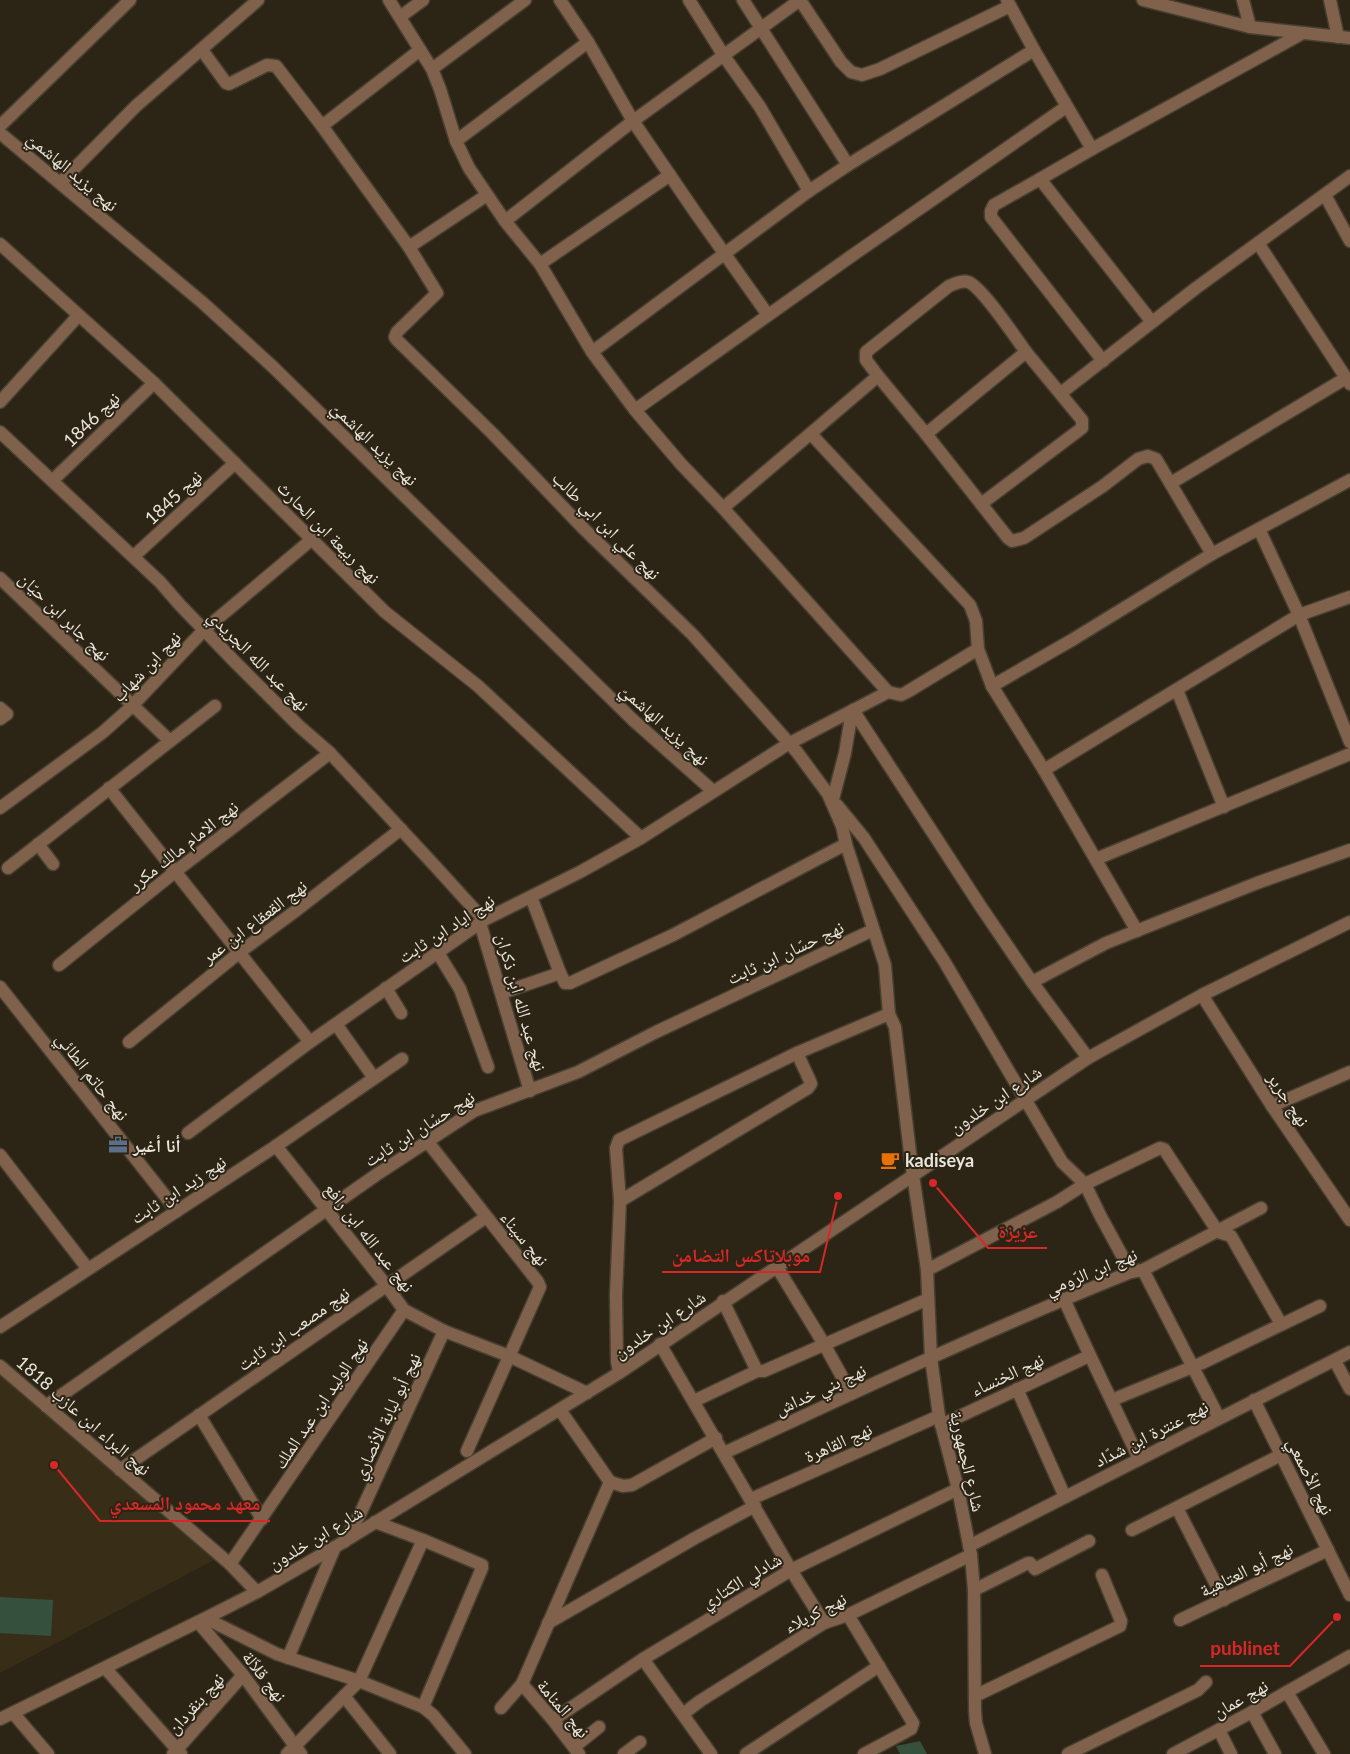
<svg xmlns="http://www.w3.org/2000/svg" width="1350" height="1754" font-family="Lato,'Noto Naskh Arabic',sans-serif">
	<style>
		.built { fill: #382d17 }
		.green { fill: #35503d }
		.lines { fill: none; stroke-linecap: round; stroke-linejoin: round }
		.minor-casing { stroke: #473f30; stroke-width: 15 }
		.tertiary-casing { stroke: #473f30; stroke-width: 15 }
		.minor { stroke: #80614b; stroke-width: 12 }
		.tertiary { stroke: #80614b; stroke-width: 12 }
		.labels { text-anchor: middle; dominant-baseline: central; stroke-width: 4; stroke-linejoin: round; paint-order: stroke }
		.street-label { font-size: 18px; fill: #eae5db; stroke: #2c2414 }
		.poi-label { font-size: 18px; font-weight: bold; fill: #eae5db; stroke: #2c2414; text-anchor: start }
		.leader { fill: none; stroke: #d62828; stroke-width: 2 }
		.callout-dot { fill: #d62828; stroke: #2c2414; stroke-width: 2 }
		.callout-label { font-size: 19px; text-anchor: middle; font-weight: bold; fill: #d62828; stroke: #2c2414; stroke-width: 4; stroke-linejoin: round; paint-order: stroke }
	</style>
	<rect width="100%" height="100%" fill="#2c2414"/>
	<!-- built -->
	<polygon class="built" points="0,1369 214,1560 0,1673"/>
	<!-- green -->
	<g class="green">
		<polygon points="0,1597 53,1600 51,1636 0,1633"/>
		<polygon points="920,1741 927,1754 900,1754 896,1746"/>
	</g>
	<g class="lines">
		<!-- minor casing -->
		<g class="minor-casing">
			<g id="minor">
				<polyline points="389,0 432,69 440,89 456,141 469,168 505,221 540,264 592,352 635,410 681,464 723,508 888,692"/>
				<polyline points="560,0 588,42 633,121 695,212 768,315"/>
				<polyline points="689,0 724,56 760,107 809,191"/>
				<polyline points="743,0 848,165"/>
				<polyline points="800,0 841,62 851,72 862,75 880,69 1010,6"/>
				<polyline points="1007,0 1034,50 1092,149 1303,33"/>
				<polyline points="1143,0 1250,27 1350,38"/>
				<polyline points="1243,0 1250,27"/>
				<polyline points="1330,0 1338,37"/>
				<polyline points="400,17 423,0"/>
				<polyline points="202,50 226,83 229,84 267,65 276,66 322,126 420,50"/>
				<polyline points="432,69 525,0"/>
				<polyline points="0,126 130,0"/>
				<polyline points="322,126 409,247 487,195"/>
				<polyline points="0,133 203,303 273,367 633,720 713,791"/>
				<polyline points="456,141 588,42"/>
				<polyline points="1092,149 1040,179 1152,322"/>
				<polyline points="1040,179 994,205 991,211 991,217 1103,361"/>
				<polyline points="60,183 136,106 258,0"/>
				<polyline points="1325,195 1350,241"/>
				<polyline points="505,221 633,121 800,0"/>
				<polyline points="1258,243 1350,384"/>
				<polyline points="0,244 154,383 385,612 478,686 641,838"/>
				<polyline points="409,247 437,293 397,332 395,337 397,340 493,434 583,528 693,635 797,752 828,794 842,826 846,844 885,965 889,1014 895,1027 911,1161 927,1270 931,1358 939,1416 958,1489 971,1555 974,1590 975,1710 976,1723 985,1754"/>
				<polyline points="540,264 670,175"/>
				<polyline points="592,352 809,191 848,165 1034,50"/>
				<path d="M 878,376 L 866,360 L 866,352 L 949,286 C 954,284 962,280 968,282 C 981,286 1016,338 1026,352"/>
				<polyline points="1061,393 1196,288 1350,176"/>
				<polyline points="0,402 78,316"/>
				<polyline points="635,410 850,257 1066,107"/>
				<polyline points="0,432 160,582 180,605 234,661 299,726 330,753 435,866 484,920"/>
				<polyline points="926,434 1026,352 1082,420 1082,428 981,504"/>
				<polyline points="53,480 154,383"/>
				<polyline points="1171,483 1346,378"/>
				<polyline points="723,508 878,376 926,434 1008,538 1012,541 1024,538 1103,486 1138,459 1148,456 1156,459 1212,554"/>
				<polyline points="1259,529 1299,615 1350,742"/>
				<polyline points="134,556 235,463"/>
				<polyline points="0,578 170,741"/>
				<polyline points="978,649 992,686 1044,770 1137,931"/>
				<polyline points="992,686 1072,640 1212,554 1350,480"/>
				<polyline points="1177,690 1224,807"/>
				<polyline points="0,708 7,714 0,719"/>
				<polyline points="853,710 981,907 1032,982 1088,1058"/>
				<polyline points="1044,770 1299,615 1350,597"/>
				<polyline points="109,788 310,1042"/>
				<polyline points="832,803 845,753 852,711"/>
				<polyline points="837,805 864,838 944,961 1062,1162 1085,1184 1100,1215 1131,1272"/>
				<polyline points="0,808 102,733 129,709 204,630 311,540"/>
				<polyline points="38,844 53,864"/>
				<polyline points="1096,859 1350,754"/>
				<polyline points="8,868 215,706"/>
				<polyline points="531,897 560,973"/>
				<polyline points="480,923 530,1091"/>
				<polyline points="438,953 460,989 488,1067"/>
				<polyline points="59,965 176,871 330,753"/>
				<polyline points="1032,982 1106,943 1257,883 1350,850"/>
				<polyline points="0,987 177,1211"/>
				<polyline points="386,988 401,1013"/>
				<polyline points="502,993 560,973 565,983 570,983 673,935 846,844"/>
				<polyline points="1202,995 1272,1106 1350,1220"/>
				<polyline points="336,1024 374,1078"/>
				<polyline points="129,1042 240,952 294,912 401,829"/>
				<polyline points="1272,1106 1350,1072"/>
				<polyline points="188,1133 310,1042 484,920 580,872 641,838 788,744 888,692 901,695 907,692 978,649 976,621 970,605 811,434"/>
				<polyline points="427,1141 538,1282 540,1287 467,1451"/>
				<polyline points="276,1146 386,1285 404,1310 444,1331 509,1356 587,1393"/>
				<polyline points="0,1155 88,1269"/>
				<polyline points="620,1201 616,1148 619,1140 797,1053"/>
				<polyline points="777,1267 824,1344 851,1393"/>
				<polyline points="927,1270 1057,1202 1085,1184 1160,1148 1164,1149 1218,1232 1231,1236 1281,1324"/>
				<polyline points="1143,1270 1219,1418"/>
				<path d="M 1064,1299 C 1088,1353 1114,1405 1139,1459"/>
				<polyline points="723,1301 757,1371"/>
				<polyline points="0,1327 276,1146 402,1059"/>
				<polyline points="660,1344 791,1570 824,1623"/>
				<polyline points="1335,1361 1350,1389"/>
				<polyline points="0,1366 230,1564 257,1592"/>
				<polyline points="619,1373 617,1361 616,1295 620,1201 808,1088 811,1084 810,1081 797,1053 889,1014"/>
				<polyline points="1017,1389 1065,1497"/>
				<polyline points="1112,1400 1202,1363 1320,1306"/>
				<polyline points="1254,1400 1350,1595"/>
				<polyline points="694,1401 757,1371 764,1371 928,1299"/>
				<polyline points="46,1406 376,1175 474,1111 578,1072 656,1032 873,930"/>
				<polyline points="560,1410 610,1482"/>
				<polyline points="199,1415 262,1519"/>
				<polyline points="941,1425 1089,1356"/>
				<path d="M 724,1453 C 859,1390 994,1327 1131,1272 L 1143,1270 L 1261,1208"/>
				<polyline points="120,1470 486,1217"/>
				<polyline points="751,1499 939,1416"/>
				<polyline points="1177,1508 1224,1600"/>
				<polyline points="375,1522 423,1540 482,1565 482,1568 423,1707"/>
				<polyline points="1132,1530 1281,1455"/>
				<polyline points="344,1542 360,1514 444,1331"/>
				<polyline points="969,1546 1350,1352"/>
				<polyline points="230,1564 404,1310"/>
				<polyline points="974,1590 1028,1563 1030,1563 1035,1569 1089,1541"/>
				<polyline points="848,1615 913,1723 911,1729 864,1754"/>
				<polyline points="208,1617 213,1622 277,1654 359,1681 423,1707 433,1715 465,1754"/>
				<polyline points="1180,1620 1328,1550"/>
				<polyline points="198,1622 243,1675 301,1754"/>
				<polyline points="548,1623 695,1538 755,1506"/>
				<polyline points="288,1658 335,1547"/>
				<polyline points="643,1659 711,1754"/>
				<polyline points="106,1669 181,1754"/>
				<polyline points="522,1684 553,1720 579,1754"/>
				<polyline points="1287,1692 1324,1754"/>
				<polyline points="344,1696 390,1754"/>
				<polyline points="975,1696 1120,1626 1121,1621 1102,1575"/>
				<polyline points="501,1708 522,1684 610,1482 623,1486 632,1485 716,1438"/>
				<polyline points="1252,1712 1275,1754"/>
				<polyline points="13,1713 48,1754"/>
				<polyline points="683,1714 700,1701 824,1623 848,1615 971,1555"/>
				<polyline points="553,1720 643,1659 791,1570 958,1489"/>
				<polyline points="1219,1730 1231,1754"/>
				<polyline points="574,1747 599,1727"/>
				<polyline points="173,1754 243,1675"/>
				<polyline points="287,1754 359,1681 423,1540"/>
				<polyline points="624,1754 640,1742"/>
				<polyline points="746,1754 879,1666"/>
				<polyline points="1068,1754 1198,1690 1206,1682"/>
				<polyline points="1173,1754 1252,1712 1350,1656"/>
			</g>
		</g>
		<!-- tertiary casing -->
		<g class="tertiary-casing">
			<polyline id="tertiary" points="0,1719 208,1617 257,1592 335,1547 619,1373 1088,1058 1202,995 1350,922"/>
		</g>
		<!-- minor -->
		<use href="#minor" class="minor"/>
		<!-- tertiary -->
		<use href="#tertiary" class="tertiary"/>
	</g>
	<!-- icons -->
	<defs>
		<g id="office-bare" transform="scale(1.5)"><path d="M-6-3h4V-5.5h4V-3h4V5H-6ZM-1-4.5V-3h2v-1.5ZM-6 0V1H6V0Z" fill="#5c6f8a" stroke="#2c2414" stroke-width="2.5" paint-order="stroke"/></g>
		<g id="cafe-bare" transform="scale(1.5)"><path d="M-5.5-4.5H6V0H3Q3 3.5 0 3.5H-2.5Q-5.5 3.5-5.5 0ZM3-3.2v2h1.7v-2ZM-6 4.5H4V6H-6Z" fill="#e8710a" stroke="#2c2414" stroke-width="2.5" paint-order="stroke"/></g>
	</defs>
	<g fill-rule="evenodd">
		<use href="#office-bare" x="118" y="1145"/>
		<use href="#cafe-bare" x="890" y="1160"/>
	</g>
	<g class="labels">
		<!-- street labels -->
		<g class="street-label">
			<text transform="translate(73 171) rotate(40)">نهج يزيد الهاشميّ</text>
			<text transform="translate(91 419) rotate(-44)">نهج 1846</text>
			<text transform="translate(375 443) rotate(44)">نهج يزيد الهاشميّ</text>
			<text transform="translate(173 497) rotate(-43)">نهج 1845</text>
			<text transform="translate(607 525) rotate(45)">نهج علي ابن ابي طالب</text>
			<text transform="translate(329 532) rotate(45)">نهج ربيعة ابن الحارث</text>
			<text transform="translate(65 616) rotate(44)">نهج جابر ابن حيّان</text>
			<text transform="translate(259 660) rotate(45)">نهج عبد الله الجريدي</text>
			<text transform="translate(146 666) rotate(-46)">نهج ابن شهاب</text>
			<text transform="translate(665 724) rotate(42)">نهج يزيد الهاشميّ</text>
			<text transform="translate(183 845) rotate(-38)">نهج الامام مالك مكرر</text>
			<text transform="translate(254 921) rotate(-37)">نهج القعقاع ابن عمر</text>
			<text transform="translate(446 928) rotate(-33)">نهج اياد ابن ثابت</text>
			<text transform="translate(785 952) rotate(-25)">نهج حسّان ابن ثابت</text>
			<text transform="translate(522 1002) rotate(74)">نهج عبد الله ابن ذكران</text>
			<text transform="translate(93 1076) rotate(52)">نهج حاتم الطائي</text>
			<text transform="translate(995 1099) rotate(-34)">شارع ابن خلدون</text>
			<text transform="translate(1289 1099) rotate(57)">نهج جرير</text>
			<text transform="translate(419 1128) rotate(-32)">نهج حسّان ابن ثابت</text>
			<text transform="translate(178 1189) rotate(-33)">نهج زيد ابن ثابت</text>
			<text transform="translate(370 1237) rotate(52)">نهج عبد الله ابن رافع</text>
			<text transform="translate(525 1238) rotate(51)">نهج سيناء</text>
			<text transform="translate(1091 1271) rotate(-22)">نهج ابن الرّومي</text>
			<text transform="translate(659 1324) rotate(-34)">شارع ابن خلدون</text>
			<text transform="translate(293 1328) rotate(-35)">نهج مصعب ابن ثابت</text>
			<text transform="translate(1007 1374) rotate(-25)">نهج الخنساء</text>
			<text transform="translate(820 1389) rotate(-25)">نهج بني خداش</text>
			<text transform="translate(320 1403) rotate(-56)">نهج الوليد ابن عبد الملك</text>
			<text transform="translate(84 1415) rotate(41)">نهج البراء ابن عازب 1818</text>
			<text transform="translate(386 1416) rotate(-65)">نهج أبو لبابة الأنصاري</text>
			<text transform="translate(1151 1433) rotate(-27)">نهج عنترة ابن شدّاد</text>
			<text transform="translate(838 1442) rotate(-24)">نهج القاهرة</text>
			<text transform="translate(968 1461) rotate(77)">شارع الجمهورية</text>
			<text transform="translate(1311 1476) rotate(64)">نهج الأصمعي</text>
			<text transform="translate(315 1537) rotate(-31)">شارع ابن خلدون</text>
			<text transform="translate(1246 1569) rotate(-26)">نهج أبو العتاهية</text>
			<text transform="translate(741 1580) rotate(-31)">شادلي الكتاري</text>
			<text transform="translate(815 1612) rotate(-27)">نهج كربلاء</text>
			<text transform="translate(265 1676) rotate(52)">نهج قلاّلة</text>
			<text transform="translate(1240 1698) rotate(-29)">نهج عمان</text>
			<text transform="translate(195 1703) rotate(-48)">نهج بنقردان</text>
			<text transform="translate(564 1708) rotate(50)">نهج المنامة</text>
		</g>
		<!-- poi labels -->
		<g class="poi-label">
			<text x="133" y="1145">أنا أغير</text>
			<text x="905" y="1160">kadiseya</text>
		</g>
	</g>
	<!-- callouts -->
	<path class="leader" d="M933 1183L988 1248H1047M838 1196L820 1272H662M54 1465L100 1521H270M1337 1617L1290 1666H1200"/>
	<g class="callout-dot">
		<circle cx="933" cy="1183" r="5"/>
		<circle cx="838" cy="1196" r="5"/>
		<circle cx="54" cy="1465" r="5"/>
		<circle cx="1337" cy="1617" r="5"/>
	</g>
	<g class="callout-label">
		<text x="1018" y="1238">عزيزة</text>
		<text x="741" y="1262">موبلاتاكس التضامن</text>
		<text x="185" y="1510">معهد محمود المسعدي</text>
		<text x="1245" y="1655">publinet</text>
	</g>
</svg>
